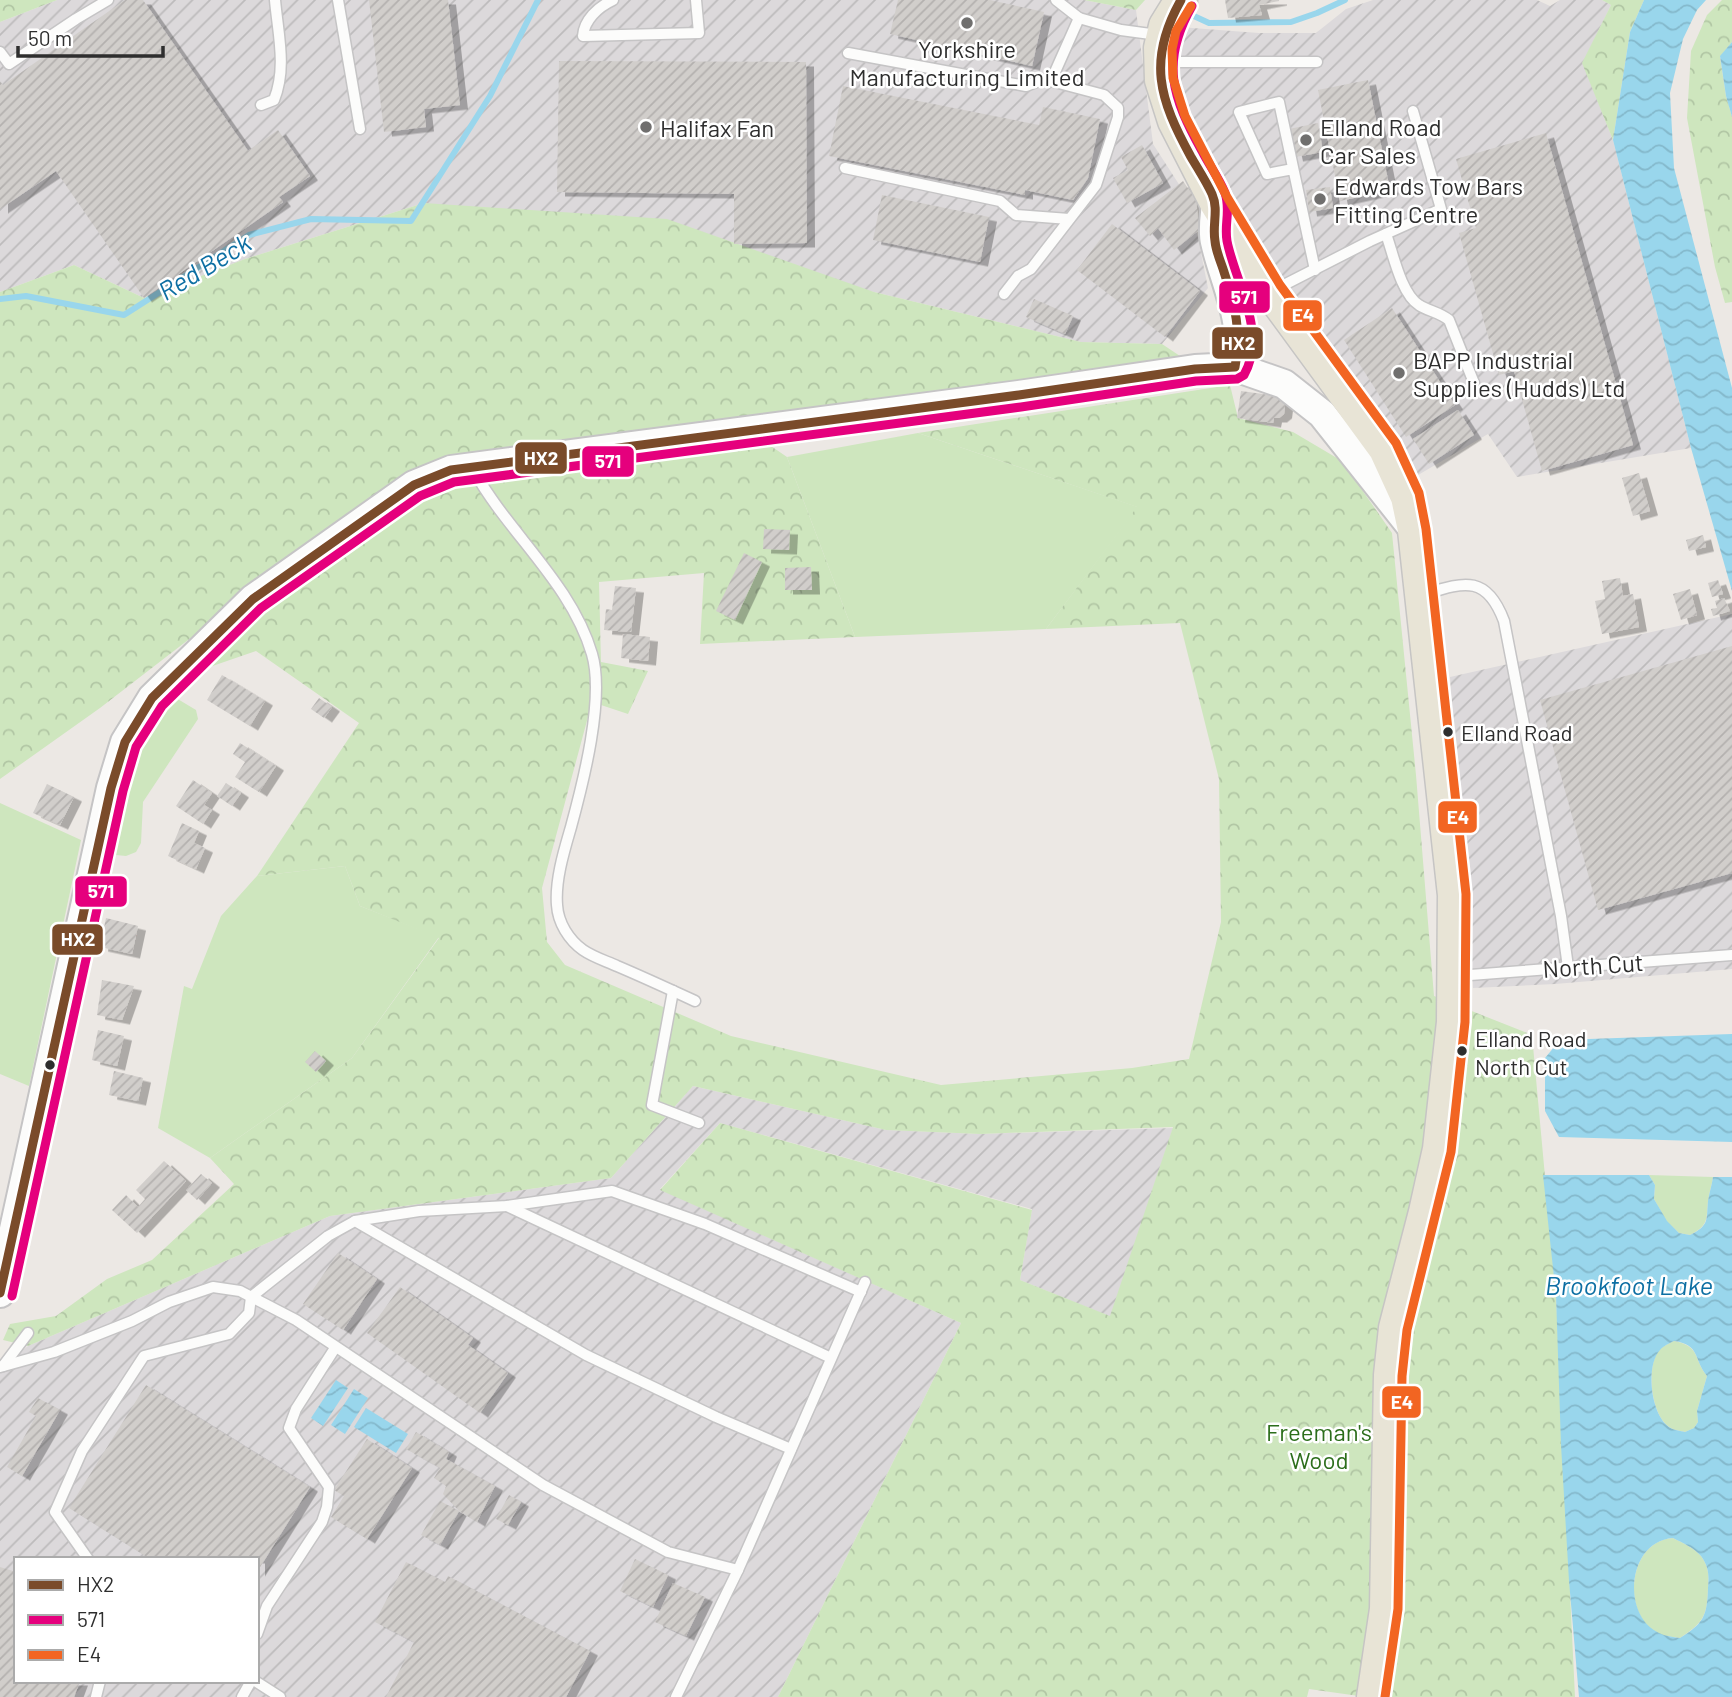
<svg xmlns="http://www.w3.org/2000/svg" width="1732" height="1697" font-family="Barlow,sans-serif">
	<style>
		.industrial { fill: url(#industrial-furrows); fill-rule: evenodd }
		.grass { fill: #cee6be }
		.forest { fill: url(#forest-crowns) }
		.water { fill: url(#water-waves); fill-rule: evenodd }
		.lines { fill: none; stroke-linecap: round; stroke-linejoin: round }
		.stream { stroke: #99d6ec; stroke-width: 6 }
		.building { fill: url(#building-hatch); filter: url(#shadow) }
		.lane-casing { stroke: #c5c4c5; stroke-width: 13 }
		.secondary-casing { stroke: #c5c4c5; stroke-width: 32 }
		.primary-casing { stroke: #c6c5c4; stroke-width: 35 }
		.lane { stroke: #fcfcfb; stroke-width: 10 }
		.secondary { stroke: #fcfcfb; stroke-width: 28 }
		.primary { stroke: #e8e4d6; stroke-width: 32 }
		.bus-1-casing { stroke: #fff; stroke-width: 14 }
		.bus-2-casing { stroke: #fff; stroke-width: 14 }
		.bus-3-casing { stroke: #fff; stroke-width: 14 }
		.bus-1 { stroke: #7a4b2a; stroke-width: 9 }
		.bus-2 { stroke: #e5007d; stroke-width: 9 }
		.bus-3 { stroke: #f26522; stroke-width: 9 }
		.poi-dot { fill: #706f6e; stroke: #fff; stroke-width: 2.5 }
		.bus-dot { fill: #2e2e2e; stroke: #fff; stroke-width: 2.5 }
		.labels { text-anchor: middle; dominant-baseline: central; stroke-width: 5; stroke-linejoin: round; paint-order: stroke }
		.bus-label { font-size: 22px; fill: #2e2e2e; stroke: #fff; text-anchor: start }
		.poi-label { font-size: 24px; fill: #2e2e2e; stroke: #fff; text-anchor: start }
		.street-label { font-size: 24px; fill: #2e2e2e; stroke: #fff }
		.park-label { font-size: 24px; fill: #2c6e1b; stroke: #fff }
		.water-label { font-size: 26px; font-style: italic; fill: #0d6fa3; stroke: #fff }
		.line-badge { stroke: #fff; stroke-width: 2.5 }
		.badge-label { font-size: 19px; text-anchor: middle; font-weight: bold; fill: #fff }
	</style>
	<defs>
		<pattern id="industrial-furrows" width="10" height="10" patternUnits="userSpaceOnUse" patternTransform="scale(1.75)"><rect width="10" height="10" fill="#dcd9db"/><path d="M-1 1l2-2M0 10L10 0M9 11l2-2" fill="none" stroke="#bdbbbc"/></pattern>
		<pattern id="forest-crowns" width="20" height="18" patternUnits="userSpaceOnUse" patternTransform="scale(1.75)"><rect width="20" height="18" fill="#cee6be"/><path d="M2 6a3 3 0 1 1 6 0M12 15a3 3 0 1 1 6 0" fill="none" stroke="#b1c6a4"/></pattern>
		<pattern id="water-waves" width="16" height="10" patternUnits="userSpaceOnUse" patternTransform="scale(1.75)"><rect width="16" height="10" fill="#99d6ec"/><path d="M0 5q4-4 8 0t8 0" fill="none" stroke="#84b8cb"/></pattern>
		<pattern id="building-hatch" width="6" height="6" patternUnits="userSpaceOnUse" patternTransform="scale(1.75)"><rect width="6" height="6" fill="#d1cecb"/><path d="M-1 1l2-2M0 6l6-6M5 7l2-2" fill="none" stroke="#b4b1af"/></pattern>
		<filter id="shadow"><feDropShadow dx="8" dy="4.5" stdDeviation="0" flood-color="#0004"/></filter>
	</defs>
	<rect width="100%" height="100%" fill="#ece8e4"/>
	<!-- industrial -->
	<g class="industrial">
		<polygon points="57,0 1084,0 1136,10 1153,144 1191,203 1208,288 1162,344 1081,342 874,292 424,203 245,259 144,298 74,265 0,292 0,22"/>
		<polygon points="1373,0 1537,0 1550,6 1560,0 1602,0 1611,5 1583,63 1613,140 1691,448 1517,477 1488,434 1413,478 1306,321 1205,156 1173,78 1174,53 1179,27 1259,33 1316,33 1346,9"/>
		<polygon points="1732,614 1732,969 1555,984 1473,988 1450,677"/>
		<path d="M 693,1086 L 886,1130 L 980,1134 L 1173,1128 L 1111,1317 L 1020,1280 L 1032,1209 L 720,1123 L 660,1189 L 961,1323 L 778,1697 L 0,1697 L 0,1368 L 28,1346 L 330,1216 L 611,1178 ZM 16,1559 L 257,1559 L 257,1681 L 16,1681 Z"/>
	</g>
	<!-- grass -->
	<g class="grass">
		<polygon points="918,433 1138,507 1046,629 855,637 787,457"/>
		<polygon points="171,695 196,710 198,719 143,802 141,843 136,852 126,856 116,855 111,850 130,752"/>
		<polygon points="0,803 81,840 29,1086 0,1074"/>
		<polygon points="345,866 360,906 439,937 352,1058 210,1158 158,1128 184,986 192,989 221,916 257,876"/>
		<path d="M 1649,1175 L 1713,1177 C 1712,1185 1709,1193 1708,1201 C 1706,1220 1709,1225 1690,1235 L 1679,1233 L 1667,1222 L 1654,1199 L 1655,1185 Z"/>
		<path d="M 1674,1341 C 1701,1346 1693,1359 1707,1376 L 1697,1411 L 1698,1422 L 1694,1428 L 1685,1432 C 1681,1431 1673,1430 1669,1427 C 1651,1415 1645,1365 1660,1349 C 1663,1346 1670,1343 1674,1341 Z"/>
		<path d="M 1673,1538 C 1683,1543 1694,1548 1701,1556 C 1709,1567 1709,1576 1708,1588 C 1707,1616 1704,1622 1680,1638 C 1673,1637 1665,1636 1659,1634 C 1621,1616 1627,1541 1673,1538 Z"/>
	</g>
	<!-- forest -->
	<g class="forest">
		<polygon points="0,0 57,0 0,22"/>
		<polygon points="1084,0 1145,0 1136,10"/>
		<polygon points="1602,0 1644,0 1630,32 1613,140 1582,63 1611,5"/>
		<polygon points="1722,0 1732,0 1732,42 1720,57 1726,96 1732,117 1732,302 1725,303 1715,267 1687,118 1691,51 1707,15"/>
		<polygon points="424,203 667,219 874,292 1081,342 1162,344 1186,360 617,434 354,512 100,708 0,779 0,292 74,265 144,298 245,259"/>
		<polygon points="1230,385 1238,418 1293,432 1342,461 1392,533 1416,775 1434,996 1532,1035 1556,1296 1575,1697 1366,1697 1309,1689 1307,1697 778,1697 961,1323 660,1190 720,1123 1032,1210 1020,1280 1110,1316 1173,1127 980,1134 886,1130 693,1086 611,1178 330,1216 28,1346 3,1340 10,1324 56,1316 107,1279 152,1260 234,1184 210,1158 352,1058 439,938 360,906 345,866 257,876 359,723 256,651 198,671 281,587 445,486 529,473 768,444 787,457 855,637 700,644 704,573 599,582 601,662 648,671 628,714 592,702 542,888 547,942 565,965 731,1036 941,1085 1132,1068 1189,1059 1221,922 1219,779 1180,623 1046,629 1137,507 918,433"/>
	</g>
	<!-- water -->
	<g class="water">
		<polygon points="1644,0 1706,0 1697,10 1683,39 1670,93 1674,168 1732,388 1732,591 1691,448 1613,140 1630,32"/>
		<polygon points="1732,42 1732,117 1726,96 1720,56"/>
		<polygon points="1732,1034 1732,1142 1559,1137 1545,1111 1545,1058 1560,1040"/>
		<path d="M 1543,1175 L 1649,1175 L 1655,1185 L 1654,1199 L 1667,1221 L 1679,1233 L 1690,1235 C 1710,1225 1706,1220 1708,1201 C 1709,1193 1712,1185 1713,1177 L 1732,1177 L 1732,1697 L 1579,1697 L 1569,1581 L 1561,1445 L 1556,1296 ZM 1674,1341 C 1701,1345 1693,1359 1707,1376 L 1697,1411 L 1698,1422 L 1694,1428 L 1685,1432 C 1681,1431 1673,1430 1669,1427 C 1651,1415 1645,1366 1660,1350 C 1663,1346 1670,1343 1674,1341 ZM 1673,1538 C 1683,1543 1694,1548 1701,1556 C 1709,1567 1709,1576 1708,1588 C 1707,1616 1704,1623 1680,1638 C 1673,1637 1665,1636 1659,1633 C 1621,1616 1627,1541 1673,1538 Z"/>
		<polygon points="336,1380 348,1388 323,1426 311,1418"/>
		<polygon points="354,1389 368,1398 345,1434 331,1425"/>
		<polygon points="366,1408 408,1434 396,1453 354,1427"/>
	</g>
	<g class="lines">
		<!-- stream -->
		<g class="stream">
			<polyline points="1183,11 1209,23 1291,22 1317,13 1345,0"/>
			<polyline points="0,299 26,296 124,315 249,235 311,219 411,221 490,96 538,0"/>
		</g>
	</g>
	<!-- building -->
	<g class="building">
		<polygon points="125,0 143,0 248,151 278,130 310,176 279,197 283,202 144,298 56,171 0,209 0,81 3,85"/>
		<polygon points="369,0 448,0 460,105 424,109 426,127 384,132"/>
		<polygon points="898,0 990,0 1044,12 1032,66 890,34"/>
		<polygon points="1225,0 1279,0 1279,1 1259,5 1262,15 1228,18"/>
		<polygon points="559,61 806,62 807,243 734,244 734,194 557,192"/>
		<polygon points="1368,80 1390,190 1340,201 1318,90"/>
		<polygon points="843,86 1039,125 1043,107 1100,119 1088,178 1073,200 1025,190 1025,195 829,156"/>
		<polygon points="1318,123 1323,152 1295,157 1289,129"/>
		<polygon points="1546,133 1633,445 1542,471 1514,371 1499,375 1459,233 1476,228 1456,159"/>
		<polygon points="1142,145 1163,183 1127,203 1113,178 1128,170 1121,157"/>
		<polygon points="1183,181 1196,200 1199,230 1174,250 1158,228 1150,236 1135,218"/>
		<polygon points="1330,187 1333,208 1309,212 1306,190"/>
		<polygon points="882,195 989,217 980,262 873,240"/>
		<polygon points="1112,224 1200,291 1165,337 1077,270"/>
		<polygon points="1034,299 1073,316 1065,334 1026,317"/>
		<polygon points="1392,308 1455,405 1406,437 1344,340"/>
		<polygon points="1241,391 1277,396 1277,398 1281,399 1285,406 1284,414 1279,418 1274,418 1273,423 1237,418"/>
		<polygon points="1458,410 1474,435 1429,464 1413,439"/>
		<polygon points="1639,473 1650,511 1633,516 1622,478"/>
		<polygon points="764,529 790,530 789,550 763,549"/>
		<polygon points="1703,535 1706,547 1689,551 1686,540"/>
		<polygon points="744,553 762,562 735,620 716,611"/>
		<polygon points="811,567 812,590 785,590 785,568"/>
		<polygon points="1620,578 1623,596 1633,594 1639,627 1602,634 1595,601 1605,599 1602,581"/>
		<polygon points="1718,580 1723,594 1712,597 1708,583"/>
		<polygon points="615,586 636,588 631,632 604,630 606,609 612,610"/>
		<polygon points="1690,589 1697,615 1681,620 1673,594"/>
		<polygon points="1724,598 1730,611 1713,616 1711,609 1717,608 1715,601"/>
		<polygon points="623,634 650,637 648,661 621,658"/>
		<polygon points="1732,646 1732,873 1598,910 1540,700"/>
		<polygon points="222,675 265,701 250,726 207,700"/>
		<polygon points="319,698 332,707 324,718 311,709"/>
		<polygon points="240,743 276,766 259,792 235,777 245,762 233,754"/>
		<polygon points="193,780 212,793 204,805 212,810 203,824 176,806"/>
		<polygon points="226,783 241,793 232,806 217,796"/>
		<polygon points="47,784 74,797 60,825 33,813"/>
		<polygon points="182,823 199,831 194,843 205,848 196,869 168,856"/>
		<polygon points="106,918 138,926 132,954 100,947"/>
		<polygon points="102,980 134,986 122,1020 97,1015"/>
		<polygon points="98,1030 124,1036 117,1066 92,1060"/>
		<polygon points="315,1051 326,1061 316,1072 305,1062"/>
		<polygon points="114,1071 143,1078 138,1101 109,1095"/>
		<polygon points="164,1161 186,1181 137,1233 112,1210 126,1195 138,1207 145,1199 136,1190"/>
		<polygon points="201,1174 212,1183 197,1200 186,1190"/>
		<polygon points="338,1253 377,1279 343,1330 303,1304"/>
		<polygon points="400,1287 473,1338 468,1345 508,1373 480,1413 367,1333"/>
		<polygon points="146,1385 310,1487 257,1572 257,1559 150,1559 69,1508"/>
		<polygon points="38,1398 60,1410 22,1476 7,1467 36,1416 29,1412"/>
		<polygon points="416,1432 449,1452 446,1459 495,1486 477,1522 459,1511 443,1494 446,1486 434,1478 440,1468 406,1449"/>
		<polygon points="367,1439 412,1468 367,1539 331,1517 344,1496 334,1490"/>
		<polygon points="509,1495 521,1502 508,1525 496,1519"/>
		<polygon points="440,1501 459,1511 440,1545 421,1535"/>
		<polygon points="635,1559 668,1575 653,1607 620,1591"/>
		<polygon points="406,1562 445,1582 448,1576 590,1651 566,1697 386,1697 414,1642 375,1622"/>
		<polygon points="0,1567 16,1572 16,1681 80,1681 74,1697 0,1697"/>
		<polygon points="673,1583 705,1597 686,1636 655,1622"/>
	</g>
	<g class="lines">
		<!-- lane casing -->
		<g class="lane-casing">
			<g id="lane">
				<polyline points="338,0 360,129"/>
				<path d="M 613,0 C 598,7 584,20 583,36 L 699,33 L 696,0"/>
				<polyline points="1056,0 1079,18"/>
				<polyline points="0,52 9,64 76,19 108,0"/>
				<polyline points="848,53 1026,86 1039,81 1051,81 1079,18 1121,30 1158,35"/>
				<polyline points="1163,62 1317,62"/>
				<path d="M 261,105 L 274,100 C 287,68 278,34 275,0"/>
				<polyline points="845,168 1000,201 1016,215 1069,219"/>
				<polyline points="1293,169 1267,174 1239,112 1279,102 1315,270"/>
				<path d="M 1386,234 C 1393,253 1401,294 1419,305 C 1428,311 1439,312 1449,320 L 1474,383"/>
				<polyline points="1274,290 1370,241 1441,209 1413,111"/>
				<polyline points="1004,294 1018,276 1031,269 1096,185 1118,117 1118,108 1104,95 1051,81"/>
				<path d="M 474,471 C 509,534 571,583 592,654 C 605,698 583,783 571,827 C 564,851 555,880 557,905 C 558,923 569,940 583,950 C 593,957 606,961 617,966 C 643,977 669,989 695,1001"/>
				<path d="M 1426,594 C 1466,581 1487,576 1504,621 L 1561,916 L 1568,967"/>
				<polyline points="1457,976 1732,955"/>
				<polyline points="673,991 652,1105 699,1123"/>
				<polyline points="507,1206 831,1358"/>
				<polyline points="355,1221 419,1211 507,1206 612,1191 705,1224 861,1292"/>
				<polyline points="3,1366 28,1333"/>
				<polyline points="0,1367 54,1352 132,1321 169,1302 213,1287 240,1291 296,1320 543,1485 668,1552 738,1570 676,1697"/>
				<polyline points="88,1559 55,1512 82,1451 144,1356 229,1334 249,1313 251,1297 328,1236 355,1221 586,1355 716,1417 791,1449"/>
				<polyline points="738,1570 865,1282"/>
				<polyline points="257,1634 267,1606 322,1522 327,1507 329,1487 289,1428 296,1409 335,1348"/>
				<polyline points="255,1681 280,1697"/>
				<polyline points="96,1697 100,1681"/>
				<polyline points="242,1697 251,1681"/>
			</g>
		</g>
		<!-- secondary casing -->
		<g class="secondary-casing">
			<g id="secondary">
				<polyline points="1235,367 1284,384 1322,414 1414,530"/>
				<path d="M 0,1293 L 111,788 L 125,742 L 152,698 L 253,599 L 414,485 L 451,470 L 1019,395 L 1195,369 L 1235,367 C 1248,325 1224,282 1215,242 C 1212,230 1215,215 1216,203"/>
			</g>
		</g>
		<!-- primary casing -->
		<g class="primary-casing">
			<polyline id="primary" points="1181,0 1165,26 1160,48 1161,80 1174,121 1216,203 1270,292 1385,449 1407,497 1414,530 1454,895 1453,1022 1439,1149 1425,1212 1395,1328 1390,1375 1386,1609 1373,1697"/>
		</g>
		<!-- lane -->
		<use href="#lane" class="lane"/>
		<!-- secondary -->
		<use href="#secondary" class="secondary"/>
		<!-- primary -->
		<use href="#primary" class="primary"/>
		<!-- bus-1 casing -->
		<g class="bus-1-casing">
			<path id="bus-1" d="M 0,1293 L 111,788 L 125,742 L 152,698 L 253,599 L 414,485 L 451,470 L 1019,395 L 1195,369 L 1235,367 C 1242,334 1235,304 1224,272 C 1221,262 1216,252 1215,241 C 1212,225 1219,210 1212,194 C 1206,181 1198,169 1191,157 C 1159,99 1147,60 1181,0"/>
		</g>
		<!-- bus-2 casing -->
		<g class="bus-2-casing">
			<path id="bus-2" d="M 12,1296 L 123,791 L 136,747 L 162,706 L 261,608 L 420,496 L 454,482 L 1021,407 L 1196,381 L 1237,379 L 1244,375 C 1268,332 1235,282 1227,241 C 1224,224 1231,210 1225,193 C 1219,178 1209,165 1202,151 C 1172,97 1160,62 1192,6"/>
		</g>
		<!-- bus-3 casing -->
		<g class="bus-3-casing">
			<polyline id="bus-3" points="1191,6 1176,31 1172,49 1173,78 1185,116 1227,197 1280,285 1396,443 1419,493 1426,529 1466,894 1465,1022 1451,1152 1407,1330 1402,1376 1398,1609 1385,1697"/>
		</g>
		<!-- bus-1 -->
		<use href="#bus-1" class="bus-1"/>
		<!-- bus-2 -->
		<use href="#bus-2" class="bus-2"/>
		<!-- bus-3 -->
		<use href="#bus-3" class="bus-3"/>
	</g>
	<!-- markers -->
	<g class="poi-dot">
		<circle cx="967" cy="23" r="7"/>
		<circle cx="646" cy="127" r="7"/>
		<circle cx="1306" cy="140" r="7"/>
		<circle cx="1320" cy="199" r="7"/>
		<circle cx="1399" cy="373" r="7"/>
	</g>
	<g class="bus-dot">
		<circle cx="1448" cy="732" r="6"/>
		<circle cx="1462" cy="1051" r="6"/>
		<circle cx="50" cy="1065" r="6"/>
	</g>
	<g class="labels">
		<!-- bus labels -->
		<g class="bus-label">
			<text x="1461" y="732">Elland Road</text>
			<text x="1475" y="1038">Elland Road<tspan x="1475" dy="28">North Cut</tspan></text>
		</g>
		<!-- poi labels -->
		<g class="poi-label">
			<text x="967" y="48" text-anchor="middle">Yorkshire<tspan x="967" dy="28">Manufacturing Limited</tspan></text>
			<text x="1320" y="126">Elland Road<tspan x="1320" dy="28">Car Sales</tspan></text>
			<text x="660" y="127">Halifax Fan</text>
			<text x="1334" y="185">Edwards Tow Bars<tspan x="1334" dy="28">Fitting Centre</tspan></text>
			<text x="1413" y="359">BAPP Industrial<tspan x="1413" dy="28">Supplies (Hudds) Ltd</tspan></text>
		</g>
		<!-- street labels -->
		<g class="street-label">
			<text transform="translate(1593 965) rotate(-4)">North Cut</text>
		</g>
		<!-- park labels -->
		<g class="park-label">
			<text x="1319" y="1431">Freeman's<tspan x="1319" dy="28">Wood</tspan></text>
		</g>
		<!-- water labels -->
		<g class="water-label">
			<text transform="translate(204 266) rotate(-31)">Red Beck</text>
			<text x="1629" y="1284">Brookfoot Lake</text>
		</g>
	</g>
	<g class="line-badge">
		<rect x="1218" y="280" width="53" height="34" rx="7" fill="#e5007d"/>
		<rect x="1282" y="299" width="41" height="33" rx="7" fill="#f26522"/>
		<rect x="1211" y="326" width="53" height="34" rx="7" fill="#7a4b2a"/>
		<rect x="514" y="441" width="54" height="34" rx="7" fill="#7a4b2a"/>
		<rect x="581" y="445" width="54" height="33" rx="7" fill="#e5007d"/>
		<rect x="1437" y="800" width="41" height="34" rx="7" fill="#f26522"/>
		<rect x="74" y="875" width="54" height="33" rx="7" fill="#e5007d"/>
		<rect x="51" y="923" width="53" height="33" rx="7" fill="#7a4b2a"/>
		<rect x="1381" y="1385" width="41" height="34" rx="7" fill="#f26522"/>
	</g>
	<g class="badge-label">
		<text x="1244" y="304">571</text>
		<text x="1303" y="322">E4</text>
		<text x="1238" y="350">HX2</text>
		<text x="541" y="465">HX2</text>
		<text x="608" y="468">571</text>
		<text x="1458" y="824">E4</text>
		<text x="101" y="898">571</text>
		<text x="78" y="946">HX2</text>
		<text x="1402" y="1409">E4</text>
	</g>
	<!-- legend -->
	<rect x="14" y="1557" width="245" height="126" fill="#ffffff" stroke="#ababab" stroke-width="2"/>
	<rect x="28" y="1580" width="35" height="10" fill="#7a4b2a" stroke="#ababab" stroke-width="2"/>
	<text x="77" y="1592" font-size="21" fill="#2e2e2e">HX2</text>
	<rect x="28" y="1615" width="35" height="10" fill="#e5007d" stroke="#ababab" stroke-width="2"/>
	<text x="77" y="1627" font-size="21" fill="#2e2e2e">571</text>
	<rect x="28" y="1650" width="35" height="10" fill="#f26522" stroke="#ababab" stroke-width="2"/>
	<text x="77" y="1662" font-size="21" fill="#2e2e2e">E4</text>
	<!-- scale -->
	<path d="M18 46v10h145v-10" fill="none" stroke="#2e2e2e" stroke-width="3.5"/>
	<text x="28" y="46" font-size="21" fill="#2e2e2e" stroke="#ffffff" stroke-width="5" paint-order="stroke">50 m</text>
</svg>
